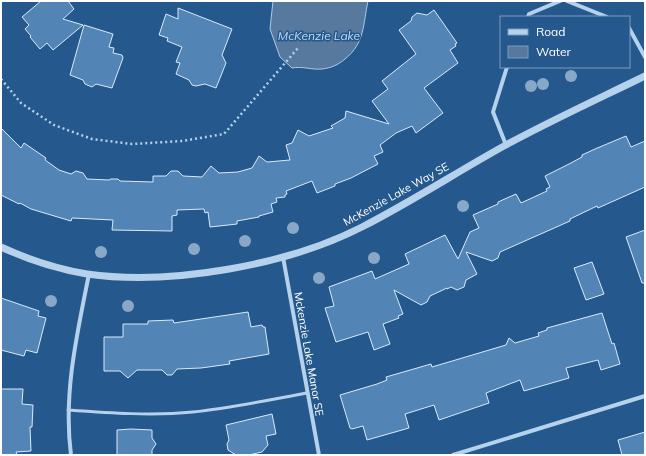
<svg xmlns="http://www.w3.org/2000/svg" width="646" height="456" font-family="Mulish,sans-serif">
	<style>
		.water { fill: #56799d; stroke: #a9cceb }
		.building { fill: #5285b6; stroke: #dae9f8 }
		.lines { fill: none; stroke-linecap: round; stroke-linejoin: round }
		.path { stroke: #b5d1eb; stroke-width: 2.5; stroke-dasharray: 2 3; stroke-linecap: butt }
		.service { stroke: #b5d1eb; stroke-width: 3 }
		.minor { stroke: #b5d1eb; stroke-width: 4 }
		.tertiary { stroke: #b5d1eb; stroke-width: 7 }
		.tree { fill: #89a8c8 }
		.labels { text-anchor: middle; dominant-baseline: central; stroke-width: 3; stroke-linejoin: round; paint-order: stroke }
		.street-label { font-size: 11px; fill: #fff; stroke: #25598d }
		.water-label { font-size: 12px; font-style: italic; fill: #c1daf2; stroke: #25598d }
	</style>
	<rect width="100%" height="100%" fill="#25598d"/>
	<!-- water -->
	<path class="water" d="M 273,1 L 368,1 C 363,24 365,43 345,59 C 338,65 331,68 322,69 C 312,70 302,66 292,68 L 280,57 L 270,29 Z"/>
	<!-- building -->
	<g class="building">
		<polygon points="41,1 68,1 74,9 63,19 83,25 53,50 47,43 40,49 30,37 31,36 25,29 29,25 22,17"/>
		<polygon points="178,8 232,29 222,55 226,63 216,88 205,84 196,86 192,85 189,80 176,74 180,63 176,62 182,47 167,41 168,38 159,35 166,14 178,19"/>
		<polygon points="434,10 457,43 455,44 456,46 450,50 458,63 424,88 443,113 416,133 412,126 396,133 380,145 383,152 374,156 378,164 351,178 335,184 335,186 317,193 312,181 286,191 287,194 285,195 285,197 276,198 277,202 271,204 273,212 259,216 259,217 237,221 237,224 210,227 208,212 205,213 204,209 177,210 177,215 172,216 172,231 112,230 113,220 72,218 71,221 31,209 20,203 19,204 1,195 1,128 21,148 24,143 46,158 45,160 59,170 71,174 76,171 83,173 87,179 109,180 111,179 118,179 120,181 153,182 153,176 166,176 171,171 178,171 183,176 202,177 211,166 219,173 238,172 252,168 259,156 267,162 290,160 286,145 292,143 298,130 309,136 333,128 331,126 345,118 346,111 389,124 372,101 388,89 382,81 416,54 399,30 411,21 412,17 417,13 427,15"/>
		<polygon points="84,25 113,34 109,47 114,48 113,53 122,55 123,58 112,88 96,84 92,87 85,84 83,80 70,75"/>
		<polygon points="626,136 631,147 645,141 645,187 598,208 597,206 570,219 570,221 500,252 498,258 492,261 466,252 477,274 466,280 464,287 457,290 451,287 447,289 447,288 430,296 427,302 421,305 394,290 403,314 398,316 399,318 383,324 390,344 374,350 368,332 336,342 325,308 334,306 329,287 372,271 375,279 409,264 405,254 445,235 458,259 470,232 479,228 473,215 498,204 498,202 516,194 521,203 547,191 546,189 550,187 545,176 569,164 582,157 582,155 595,149"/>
		<polygon points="645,230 645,283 642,283 626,237"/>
		<polygon points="592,262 604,294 586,300 574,268"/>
		<polygon points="1,298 39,311 38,316 46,318 37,353 26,350 24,356 1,350"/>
		<polygon points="248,312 251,327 262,325 263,327 265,327 269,354 229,361 230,364 201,368 177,369 172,375 167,375 162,370 137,370 128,378 120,371 104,371 104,337 123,337 123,324 148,324 148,321 173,320 174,323"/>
		<polygon points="602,313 612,344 614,343 620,364 601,370 598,360 566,368 569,378 524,391 520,380 486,393 489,403 439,420 434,405 405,414 409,428 367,440 363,426 352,429 350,428 340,395 377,384 387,380 386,377 431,364 432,367 506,345 509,338 515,343 539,336 538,333 547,330 547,328"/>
		<polygon points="1,389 23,389 22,404 33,405 32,427 30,427 31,451 16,452 17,455 1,455"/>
		<polygon points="272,414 276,434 266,436 268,445 262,452 249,455 236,455 228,450 227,444 229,440 226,425"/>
		<polygon points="131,429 152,430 152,438 156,444 152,450 152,455 117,455 117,430"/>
		<polygon points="645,432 645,455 622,455 618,440"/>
	</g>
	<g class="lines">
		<!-- path -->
		<polyline class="path" points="1,79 21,103 54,125 92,139 132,144 182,141 224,134 298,48"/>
		<!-- service -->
		<path class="service" d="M 68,410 C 110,413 152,416 193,412 C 231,408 269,400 307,393"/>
		<!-- minor -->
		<g class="minor">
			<polyline points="567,1 607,17"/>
			<polyline points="528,17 529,14 560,1"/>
			<polyline points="629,28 645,57"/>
			<polyline points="506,145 493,112 507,67"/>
			<polyline points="283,257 319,455"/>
			<path d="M 71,455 C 63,394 77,334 89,274"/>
			<polyline points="453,455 645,396"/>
		</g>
		<!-- tertiary -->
		<path class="tertiary" d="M 1,247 C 29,260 57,269 87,274 C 170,286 288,265 362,227 C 411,202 457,172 504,146 C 550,121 598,99 645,76"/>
	</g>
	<!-- trees -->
	<g class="tree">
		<circle cx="571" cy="76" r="6"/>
		<circle cx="543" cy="84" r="6"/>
		<circle cx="531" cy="86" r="6"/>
		<circle cx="463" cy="206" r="6"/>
		<circle cx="293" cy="228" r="6"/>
		<circle cx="245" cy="241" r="6"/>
		<circle cx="194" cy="249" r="6"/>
		<circle cx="101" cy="252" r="6"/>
		<circle cx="374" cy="258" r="6"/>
		<circle cx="319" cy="278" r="6"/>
		<circle cx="51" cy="301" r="6"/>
		<circle cx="128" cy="306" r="6"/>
	</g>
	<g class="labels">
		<!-- street labels -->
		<g class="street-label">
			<text transform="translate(396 194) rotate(-29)">McKenzie Lake Way SE</text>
			<text transform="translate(309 354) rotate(80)">Mckenzie Lake Manor SE</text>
		</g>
		<!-- water labels -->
		<g class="water-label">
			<text x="319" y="35">McKenzie Lake</text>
		</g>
	</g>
	<!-- border -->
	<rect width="646" height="456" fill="none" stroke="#ffffff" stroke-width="4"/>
	<!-- legend -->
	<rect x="500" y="16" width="130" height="52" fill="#25598d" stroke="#7c9bbb"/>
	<rect x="508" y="29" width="20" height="6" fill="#b5d1eb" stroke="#7c9bbb"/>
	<text x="536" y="36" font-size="12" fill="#ffffff">Road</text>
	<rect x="508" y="46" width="20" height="12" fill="#56799d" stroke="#7c9bbb"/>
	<text x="536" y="56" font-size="12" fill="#ffffff">Water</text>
</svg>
